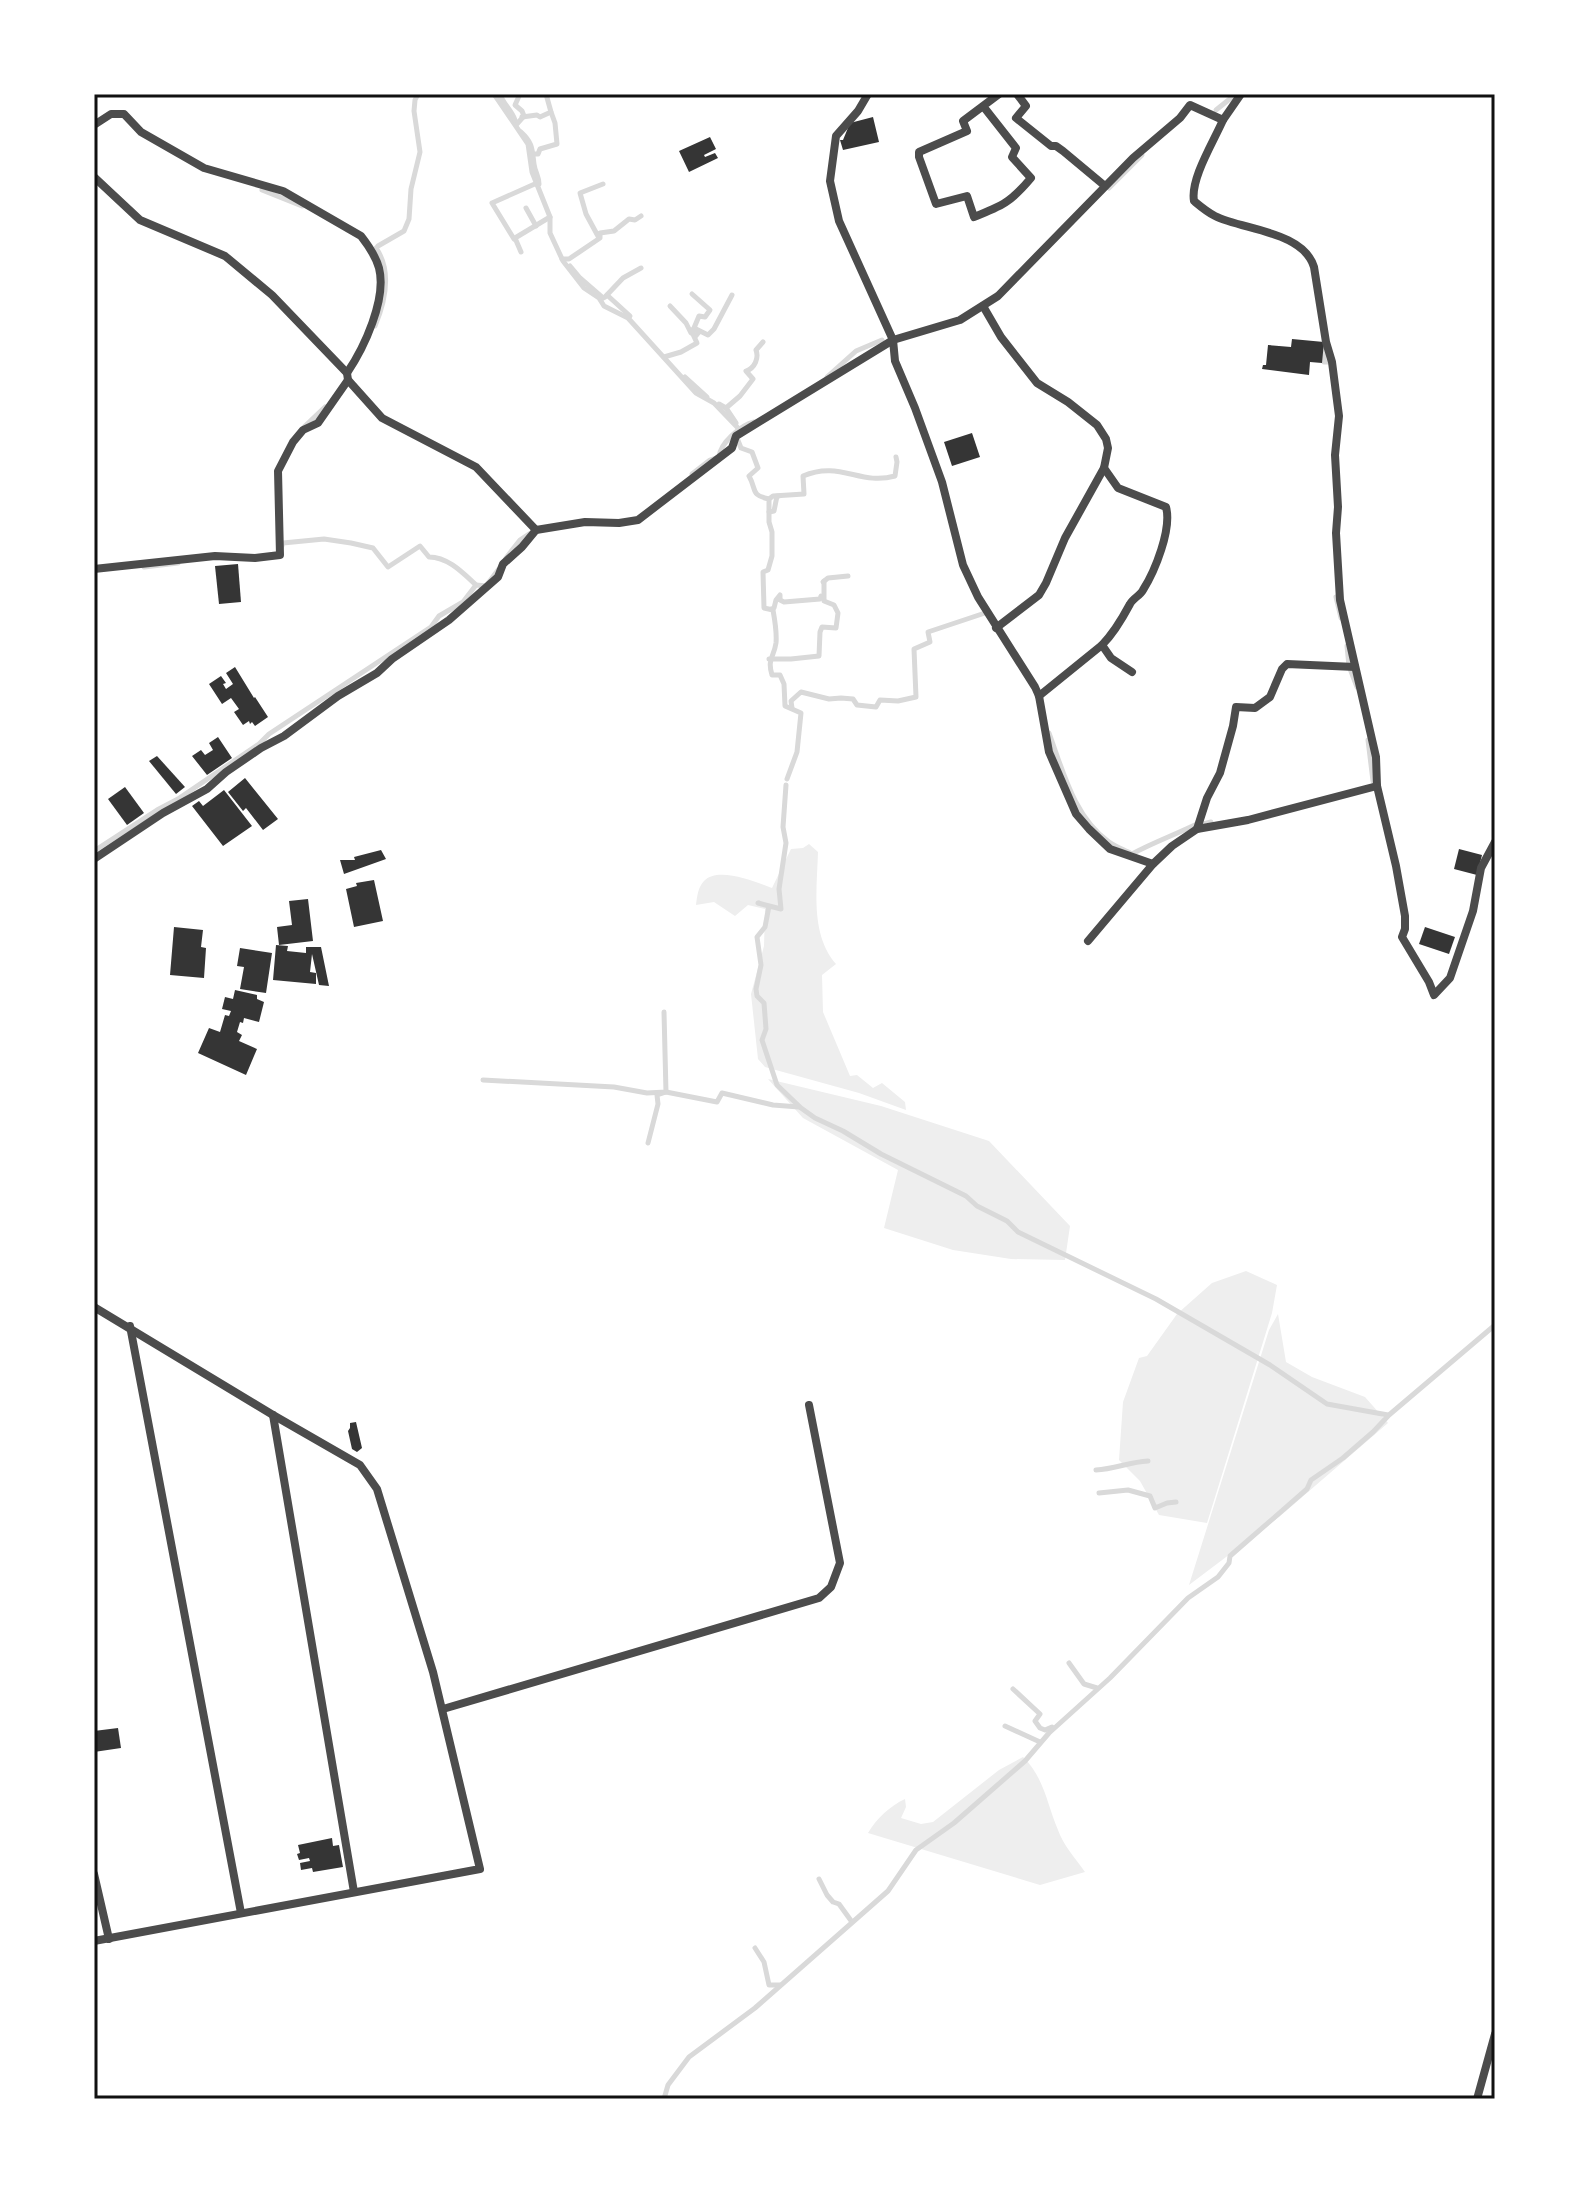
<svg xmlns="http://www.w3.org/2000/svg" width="1589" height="2193" font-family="'IBM Plex Sans',sans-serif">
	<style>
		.green { fill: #eee }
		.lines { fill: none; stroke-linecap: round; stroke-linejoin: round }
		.stream { stroke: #d9d9d9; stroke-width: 5 }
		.building { fill: #353535 }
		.minor { stroke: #4c4c4c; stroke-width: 8 }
		.neatline { fill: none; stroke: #111; stroke-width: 3 }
	</style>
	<rect width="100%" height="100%" fill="#fff"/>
	<!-- green -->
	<g class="green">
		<path d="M 809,844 L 818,852 C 817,889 810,934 836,964 L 822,975 L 823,1012 L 850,1076 L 857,1075 L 873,1088 L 882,1083 L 905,1102 L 906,1110 L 859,1093 L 765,1067 L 758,1059 L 751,994 L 764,946 L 765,909 L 748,905 L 735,916 L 714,902 L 696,905 C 697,897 698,887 704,881 C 718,866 756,882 772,888 L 791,849 L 803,848 Z"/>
		<polygon points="768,1079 881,1106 989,1141 1070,1226 1065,1260 1011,1259 953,1250 884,1228 898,1170 803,1118"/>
		<polygon points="1246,1271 1277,1285 1272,1313 1207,1523 1159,1515 1140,1481 1119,1460 1123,1402 1139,1358 1147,1356 1177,1314 1212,1283"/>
		<polygon points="1278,1314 1286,1362 1312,1377 1365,1397 1388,1423 1279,1517 1189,1585 1269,1330"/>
		<path d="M 1023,1757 C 1044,1777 1047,1804 1058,1830 C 1063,1845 1076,1859 1085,1872 L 1040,1885 L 868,1833 C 877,1818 890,1806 905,1799 L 906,1807 L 901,1818 L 921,1824 L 933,1822 L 999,1770 Z"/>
	</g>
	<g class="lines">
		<!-- stream -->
		<g class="stream">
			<polyline points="494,94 528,144 532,172 550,217 550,233 563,261 584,288 599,298 604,306 628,318 696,393 714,403 738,428"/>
			<path d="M 500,94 C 503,104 511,109 515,120"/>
			<polyline points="1216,110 1236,94"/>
			<polyline points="522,117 537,115 540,117 551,112 546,94"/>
			<polyline points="516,125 524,116 522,111 515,105 520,94"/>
			<path d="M 521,132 C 533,143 532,149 534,164 C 535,172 539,176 539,184"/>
			<polyline points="534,154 538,154 540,149 557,144 555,123 551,112"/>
			<polyline points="1109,188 1142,155"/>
			<polyline points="262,190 302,206"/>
			<polyline points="526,208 536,226"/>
			<polyline points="599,238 586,214 580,193 603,184"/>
			<polyline points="514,239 492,203 537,183"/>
			<polyline points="378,246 404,231 409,219 411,189 420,152 414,111 415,100 418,94"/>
			<polyline points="521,252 515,238 550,217"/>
			<polyline points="562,259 569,259 600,238 600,233 614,231 629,219 635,220 641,216"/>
			<polyline points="570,266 580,278 603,298"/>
			<polyline points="692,294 710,310 705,317 699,316 694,328"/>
			<polyline points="607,295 630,316"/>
			<polyline points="605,297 623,278 641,268"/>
			<polyline points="670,306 686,323 691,333"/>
			<path d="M 375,326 C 385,302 392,271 376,248"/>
			<polyline points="1325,345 1324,362 1332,362 1332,364"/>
			<polyline points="664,357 681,352 697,343 691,330 695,337 699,332 694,328 708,335 714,329 732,295"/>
			<polyline points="685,377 707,397"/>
			<polyline points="827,377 856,351 882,340"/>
			<polyline points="719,404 726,408 736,423"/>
			<path d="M 726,408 L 740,396 L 753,379 L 746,371 C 755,368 759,358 756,350 L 763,342"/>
			<polyline points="304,427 325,407"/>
			<path d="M 737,438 L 741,448 L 752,452 L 758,468 L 749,476 C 757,490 750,495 769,499 L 769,522 L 772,532 L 772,556 L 768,570 L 763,572 L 764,608 L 773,610 C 775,621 777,632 776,643 C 774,657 767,659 772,675 L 780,675 L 784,684 L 785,706 L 801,713 L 797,752 L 787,779"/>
			<path d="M 692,474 L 710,460 L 719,457 C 720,443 741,425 754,422"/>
			<path d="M 769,499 L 773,496 L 804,494 L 803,476 C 840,460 860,486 895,476 L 897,462 L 896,457"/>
			<polyline points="769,512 774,511 777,496 779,496"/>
			<path d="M 281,548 L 283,543 L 324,539 L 351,543 L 373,548 L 388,567 L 420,546 L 429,557 C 448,557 463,573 476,585"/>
			<polyline points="506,558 520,540 529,534"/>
			<polyline points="144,567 178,563"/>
			<polyline points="823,582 828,578 848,576"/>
			<polyline points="1336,597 1341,618"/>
			<polyline points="771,609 774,608 776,600 780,595 780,600 784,602 820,599 821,596"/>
			<polyline points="1347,646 1349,666 1357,687"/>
			<polyline points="769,659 791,659 819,656 820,632 822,627 836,628 838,613 834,605 824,601 824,581"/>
			<polyline points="792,708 791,701 801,692 829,699 841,698 853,699 857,705 876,707 880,700 898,701 916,697 914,649 930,642 928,632 988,612"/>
			<path d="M 1049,733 C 1063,771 1074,817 1109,842 C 1116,847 1125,850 1132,854 C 1154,842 1177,834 1199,823 L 1199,825 L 1211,822"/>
			<polyline points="1368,740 1373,781"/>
			<polyline points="786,785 783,827 786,843 779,889 781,909 758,903 769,906 765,927 757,937 761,965 756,989 757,996 764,1003 766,1029 762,1040 777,1085 801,1108 815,1118 843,1131 881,1154 966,1196 977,1206 1007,1221 1018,1232 1156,1299 1270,1365 1327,1404 1388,1415"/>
			<polyline points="94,851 157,810 178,799 259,744 269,734 431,627 439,616 463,602 476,585 486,586 498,570"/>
			<polyline points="483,1080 614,1087 647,1093 666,1092 664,1012"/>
			<polyline points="648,1143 658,1104 657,1095 666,1092 717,1102 722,1093 773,1105 799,1107"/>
			<path d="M 1096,1470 C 1115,1469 1129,1462 1148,1461"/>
			<polyline points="1099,1493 1128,1490 1150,1496 1155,1508 1167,1503 1176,1502"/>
			<polyline points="1069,1663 1084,1684 1097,1688"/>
			<polyline points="1013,1689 1040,1714 1035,1721 1040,1728 1045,1730 1052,1727"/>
			<polyline points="1005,1726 1040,1742"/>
			<polyline points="819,1879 827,1895 833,1902 839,1904 852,1922"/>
			<polyline points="755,1948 764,1962 769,1985 780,1985"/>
			<polyline points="664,2099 668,2085 689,2057 755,2008 888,1891 916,1850 954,1823 1025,1761 1049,1733 1110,1678 1188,1598 1218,1577 1229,1563 1230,1556 1307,1489 1311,1480 1343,1458 1373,1432 1389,1415 1495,1325"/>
		</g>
	</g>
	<!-- building -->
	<g class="building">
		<polygon points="873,117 879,142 843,150 840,140 843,140 850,123"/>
		<polygon points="710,137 716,149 704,155 705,157 715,153 718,158 689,172 679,151"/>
		<polygon points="1292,339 1324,342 1322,363 1310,362 1309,375 1262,369 1263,365 1266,365 1268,345 1291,347"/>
		<polygon points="972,433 980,457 952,466 944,442"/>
		<polygon points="238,564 241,602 219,604 215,566"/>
		<polygon points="235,667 254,698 255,697 268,717 255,726 252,722 250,724 249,721 243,725 234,712 239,709 231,698 222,704 209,684 221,676 226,683 223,684 226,689 233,684 226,673"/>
		<polygon points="218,737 232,758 207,775 192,756 201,750 205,755 213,750 209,743"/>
		<polygon points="157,756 185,787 176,794 149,761"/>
		<polygon points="245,778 278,819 263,830 246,808 243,811 228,792"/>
		<polygon points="125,787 144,813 127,825 108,799"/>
		<polygon points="224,790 252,826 223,846 192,806 199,801 203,806"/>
		<polygon points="1459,849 1482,855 1477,875 1454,869"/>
		<polygon points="381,850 386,859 344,874 340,860 355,860 354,857"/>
		<polygon points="374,880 383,921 354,927 346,889 357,886 356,883"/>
		<polygon points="308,899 313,941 279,945 277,927 292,925 289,901"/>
		<polygon points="174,927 203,930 201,947 206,948 204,978 170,975"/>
		<polygon points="1425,927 1455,937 1449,954 1419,944"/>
		<polygon points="276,945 288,946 287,951 306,953 306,947 321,947 329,986 319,985 312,954 310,972 316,973 316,984 273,980"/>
		<polygon points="240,948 272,953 266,993 240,989 244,967 237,966"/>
		<polygon points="235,990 257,995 257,999 264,1002 259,1022 244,1018 243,1023 240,1022 237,1032 242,1035 239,1041 257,1049 246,1075 198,1053 209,1028 220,1032 225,1015 229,1016 231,1011 222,1009 225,997 233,999"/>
		<polygon points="356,1422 362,1448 357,1452 352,1449 348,1431 350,1428 350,1423"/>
		<polygon points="118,1728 121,1748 94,1752 94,1731"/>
		<polygon points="332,1838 333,1846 339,1845 343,1867 313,1872 312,1868 301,1870 300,1863 310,1861 309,1858 299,1860 297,1854 300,1853 298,1845"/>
	</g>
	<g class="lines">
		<!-- minor -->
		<g class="minor">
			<polyline points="868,94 858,111 836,136 830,181 839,221 893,340 895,361 915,408 942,482 963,565 978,597 1035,687 1039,696 1049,752 1076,814 1089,829 1110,849 1153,864"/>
			<polyline points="1017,94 1026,106 1016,118 1051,146 1056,146 1063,151 1105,186"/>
			<path d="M 983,106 L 1016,148 L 1012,157 L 1031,178 C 1011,202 1002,206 974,217 L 967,196 L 936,204 L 919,157 L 919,152 L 967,131 L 963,121 L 999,94"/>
			<path d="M 1223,120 C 1214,141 1190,179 1194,201 C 1200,206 1207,212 1215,216 C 1243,230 1303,231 1314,267 L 1326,342 L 1332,362 L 1339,416 L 1335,455 L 1338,507 L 1336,533 L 1340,600 L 1376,757 L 1377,786 L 1396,866 L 1405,916 L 1405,929 L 1402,937 L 1429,982 L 1434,995 L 1450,978 L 1473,911 L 1481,868 L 1495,842"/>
			<path d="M 94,125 L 111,114 L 124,114 L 141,132 L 204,168 L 283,191 L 361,236 C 368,245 376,257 379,268 C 387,299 364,348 347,373"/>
			<polyline points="94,177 140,220 225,256 272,295 347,373 348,380 382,418 476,467 536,530"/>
			<path d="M 983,306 L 1001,337 L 1037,383 L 1068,402 L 1097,425 L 1106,439 L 1108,448 L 1104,468 L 1118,488 L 1166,507 C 1172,529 1155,571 1143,590 C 1140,596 1133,598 1130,604 C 1122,619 1114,633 1102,645 L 1111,658 L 1132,672"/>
			<polyline points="94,569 215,556 255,558 280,555 278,471 293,442 303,430 318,423 348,380"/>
			<polyline points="996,628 1039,595 1046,583 1065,538 1104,468"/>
			<polyline points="1039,696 1102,645"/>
			<polyline points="1197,829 1207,798 1220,773 1233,726 1236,707 1255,708 1270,697 1282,669 1287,664 1355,667"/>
			<polyline points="94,859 163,813 207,789 226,772 261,748 284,736 338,696 377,673 392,659 449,620 498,577 503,564 522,547 536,530 585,522 619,523 638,520 732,448 736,436 893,340 960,320 998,296 1133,158 1180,118 1190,105 1223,120 1241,94"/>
			<polyline points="1088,941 1153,864 1172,846 1197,829 1248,820 1377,786"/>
			<polyline points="94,1307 273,1415 360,1465 377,1489 433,1672 480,1869 94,1941"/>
			<polyline points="130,1326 241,1913"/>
			<polyline points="273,1415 354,1892"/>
			<polyline points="443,1709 819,1598 831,1587 840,1563 809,1405"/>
			<polyline points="94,1874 109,1939"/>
			<polyline points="1477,2099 1495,2034"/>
		</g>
	</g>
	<!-- border -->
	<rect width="1589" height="2193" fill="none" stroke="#ffffff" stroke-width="192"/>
	<rect x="96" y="96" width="1397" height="2001" class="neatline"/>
</svg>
